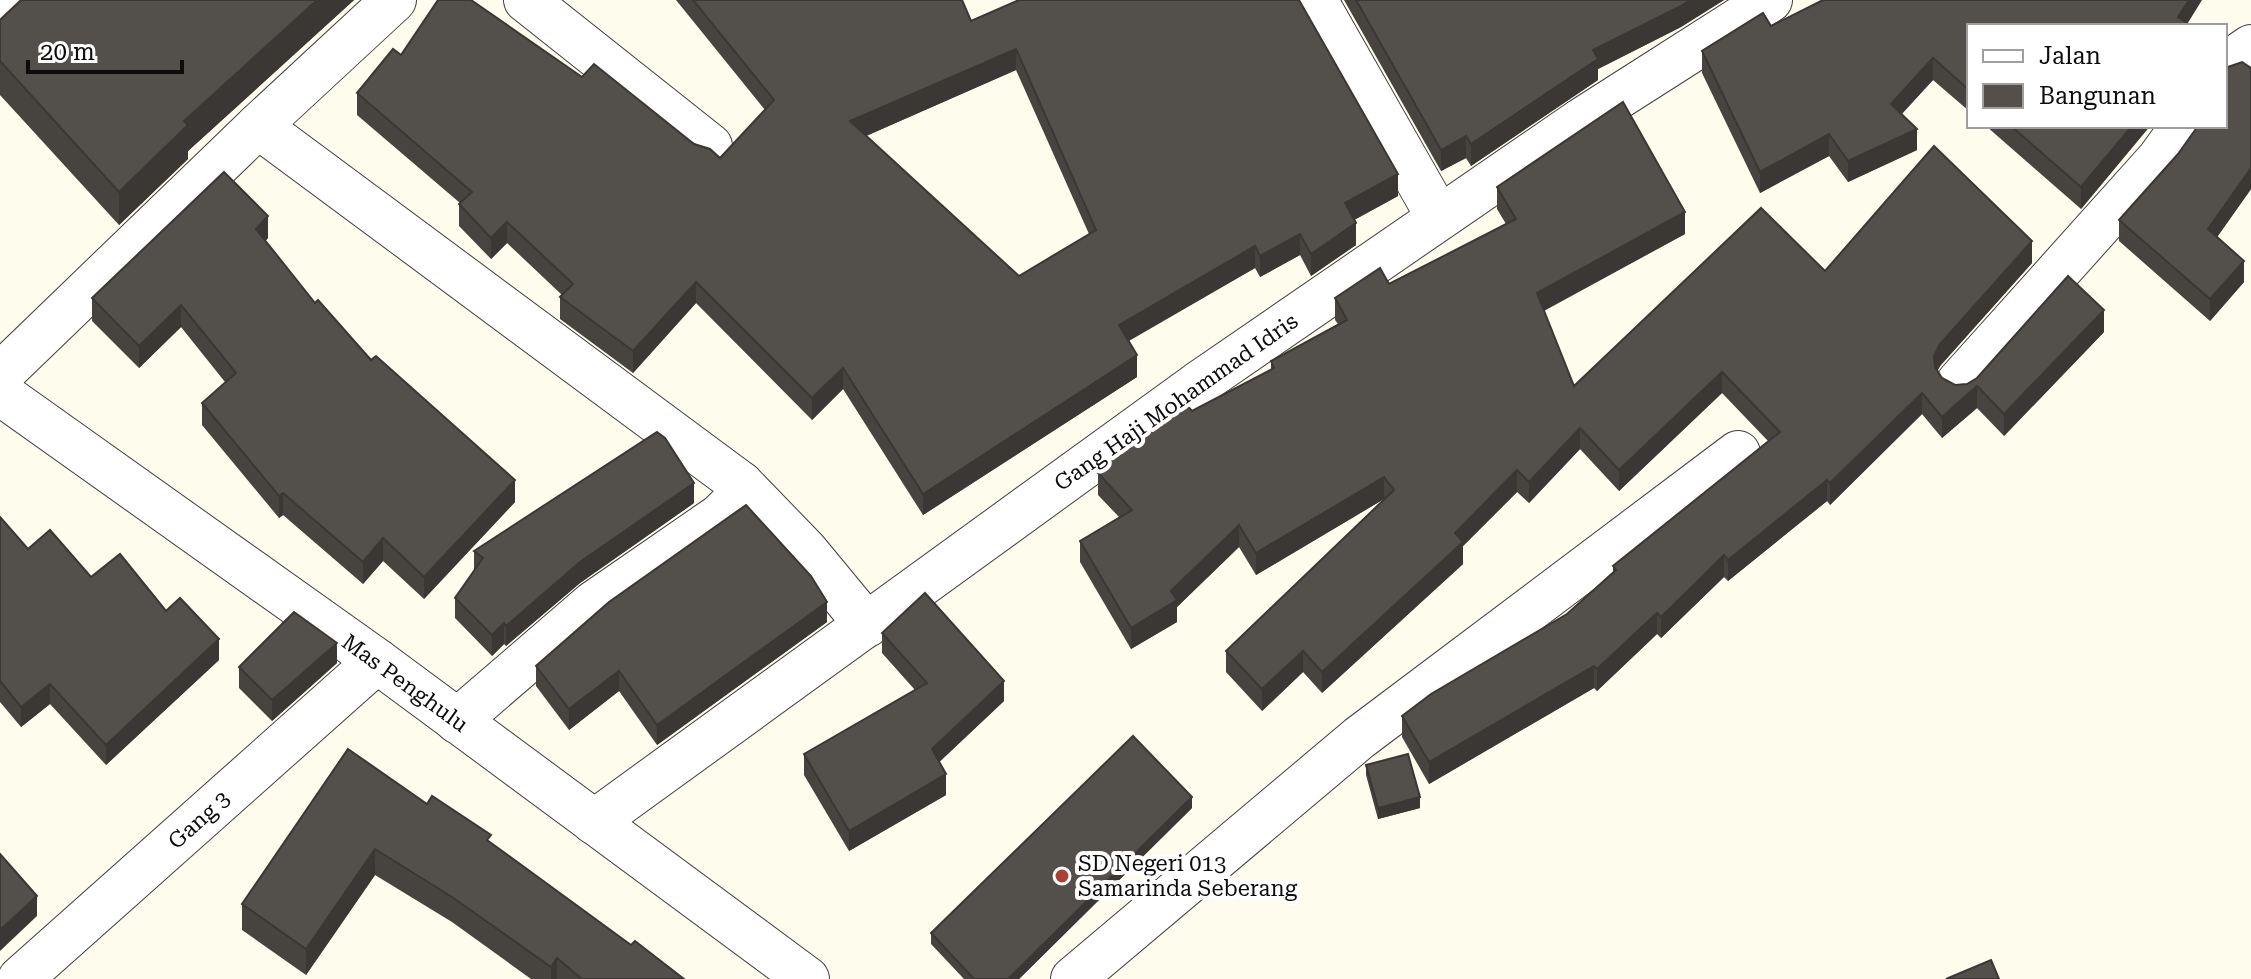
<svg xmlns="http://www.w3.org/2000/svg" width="2251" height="979" font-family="'Roboto Serif',serif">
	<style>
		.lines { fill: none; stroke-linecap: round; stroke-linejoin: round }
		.minor-casing { stroke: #3f3f3f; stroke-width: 46 }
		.minor { stroke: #fff; stroke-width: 44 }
		.wall { fill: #474440; fill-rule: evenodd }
		.shaded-wall { fill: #3a3734 }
		.building { fill: #534f4a; stroke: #3a3734; stroke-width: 2; fill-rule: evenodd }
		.poi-dot { fill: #ab4135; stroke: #fff; stroke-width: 3 }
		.labels { text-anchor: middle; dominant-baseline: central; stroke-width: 8; stroke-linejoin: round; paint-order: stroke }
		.street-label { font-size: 22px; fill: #0c0c0c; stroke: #fff }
		.poi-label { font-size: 22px; fill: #0c0c0c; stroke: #fff; text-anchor: start }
	</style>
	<rect width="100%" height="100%" fill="#fdfced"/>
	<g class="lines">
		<!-- minor casing -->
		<g class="minor-casing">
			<g id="minor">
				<polyline points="526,0 710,146"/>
				<polyline points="1315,0 1439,218"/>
				<polyline points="0,2 2,0"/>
				<polyline points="2225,65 2251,47"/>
				<polyline points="258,126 394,0"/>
				<polyline points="0,375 258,126 741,484 805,550 867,625"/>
				<polyline points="1959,382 2159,159 2183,126"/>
				<polyline points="0,393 377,661 807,979"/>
				<polyline points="457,721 594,603 720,516 733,503 741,484"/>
				<polyline points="594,822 1198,384 1582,120 1770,0"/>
				<polyline points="20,979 377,661"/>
				<polyline points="1073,979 1359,738 1738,453"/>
			</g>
		</g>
		<!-- minor -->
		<use href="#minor" class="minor"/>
	</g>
	<!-- wall -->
	<g class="wall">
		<polygon points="21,0 354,0 188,151 188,159 119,225 0,95 0,20"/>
		<path d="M 676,0 L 962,0 L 971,21 L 1398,196 L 1354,220 L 1356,245 L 1311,276 L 1300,255 L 1260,277 L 1255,268 L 1129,341 L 1137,377 L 923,515 L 843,389 L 812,420 L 696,303 L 633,373 L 560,319 L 560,297 L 562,295 L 507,243 L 491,259 L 459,226 L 459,204 L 460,203 L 357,115 L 357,93 L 401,55 L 582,77 L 720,158 L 765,110 ZM 1016,70 L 1089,234 L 1019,276 L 866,136 Z"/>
		<polygon points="1344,0 1724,0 1681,27 1598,69 1598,80 1471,166 1466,158 1441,171"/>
		<polygon points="1771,26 1969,26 1969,111 1933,80 1902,114 1917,150 1848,182 1829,156 1760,193 1702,73 1702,51"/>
		<polygon points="2251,68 2251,189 2217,237 2244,282 2210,321 2119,241 2119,220 2178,154"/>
		<polygon points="1986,126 2150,126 2081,209"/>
		<polygon points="1497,187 1685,234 1544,311 1574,386 1825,271 2032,263 1940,366 1937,371 1942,378 1955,385 1967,384 2104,332 2004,436 1977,408 1942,438 1922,414 1830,505 1827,501 1728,581 1724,577 1661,638 1657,634 1597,691 1594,688 1429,784 1402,737 1402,716 1567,614 1613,572 1613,566 1768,441 1722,393 1619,491 1580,449 1529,503 1517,492 1463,546 1463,564 1322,693 1303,672 1262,711 1226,672 1226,651 1384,499 1256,575 1239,547 1177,607 1177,622 1131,649 1080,562 1080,541 1119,517 1098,495 1098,473 1192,411 1271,370 1271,361 1338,324 1335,320 1335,298 1389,284 1506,224 1497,209"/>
		<polygon points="268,238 265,241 315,303 515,502 424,599 383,561 363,584 283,515 279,518 202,425 202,403 225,382 181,327 139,368 92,321 92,298"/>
		<polygon points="694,503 580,583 506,646 504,644 492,656 455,618 455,598 474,571 474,551"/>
		<polygon points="0,517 28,549 166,611 219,660 106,765 50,704 21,727 0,702"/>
		<polygon points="827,622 657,745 619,691 569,730 536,686 536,666"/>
		<polygon points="882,633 1004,701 939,762 946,795 849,851 804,775 804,754 915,690 882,653"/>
		<polygon points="337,663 272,721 239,688 239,667"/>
		<polygon points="1366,765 1420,808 1378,819 1366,775"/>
		<polygon points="427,804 491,843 631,945 684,979 531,979 452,922 375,875 306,975 242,930 242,904"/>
		<polygon points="1192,808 1019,979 964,979 931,944 931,933"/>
	</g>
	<!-- shaded-wall -->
	<g class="shaded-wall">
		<polygon points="317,0 354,0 188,151 188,159 119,225 119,192 184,121"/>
		<polygon points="1690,0 1724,0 1681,27 1598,69 1598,80 1471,166 1471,144 1593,50"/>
		<polygon points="2189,0 2202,0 2186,26 2178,17"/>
		<polygon points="1016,49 1016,70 850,143 850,121"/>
		<polygon points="1933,58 1933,80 1891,125 1891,104"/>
		<polygon points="2132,126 2150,126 2081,209 2081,187"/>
		<polygon points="1917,129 1917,150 1848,182 1848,161"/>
		<polygon points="1829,134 1829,156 1760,193 1760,172"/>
		<polygon points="1466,136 1466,158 1441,171 1441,150"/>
		<polygon points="2251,168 2251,189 2208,250 2208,229"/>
		<polygon points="1398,174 1398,196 1345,225 1345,203"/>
		<polygon points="1685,212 1685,234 1537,314 1537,293"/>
		<polygon points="268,216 268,238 256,251 256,229"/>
		<polygon points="507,222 507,243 491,259 491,238"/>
		<polygon points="1356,223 1356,245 1311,276 1311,254"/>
		<polygon points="1300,234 1300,255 1260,277 1260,256"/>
		<polygon points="2032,241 2032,263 1940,366 1934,378 1934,356 1940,344"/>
		<polygon points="1255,246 1255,268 1119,346 1119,325"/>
		<polygon points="2244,261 2244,282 2210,321 2210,299"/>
		<polygon points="696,282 696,303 633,373 633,351"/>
		<polygon points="181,305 181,327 139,368 139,346"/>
		<polygon points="2104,310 2104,332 2004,436 2004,414"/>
		<polygon points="1137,355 1137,377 923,515 923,494"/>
		<polygon points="843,368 843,389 812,420 812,398"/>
		<polygon points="1722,372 1722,393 1619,491 1619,470"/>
		<polygon points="1977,386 1977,408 1942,438 1942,417"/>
		<polygon points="1922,393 1922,414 1830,505 1830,483"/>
		<polygon points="1580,428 1580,449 1529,503 1529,482"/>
		<polygon points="1517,470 1517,492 1463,546 1463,564 1322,693 1322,672 1455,533"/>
		<polygon points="1384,477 1384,499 1256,575 1256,553"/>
		<polygon points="515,480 515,502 424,599 424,577"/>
		<polygon points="1827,480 1827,501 1728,581 1728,560"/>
		<polygon points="694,483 694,503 580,583 506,646 506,626 580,562"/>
		<polygon points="283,493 283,515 279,518 279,496"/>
		<polygon points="1239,525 1239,547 1177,607 1177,622 1131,649 1131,628"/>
		<polygon points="383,538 383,561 363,584 363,562"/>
		<polygon points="1724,555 1724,577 1661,638 1661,617"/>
		<polygon points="827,602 827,622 657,745 657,725"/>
		<polygon points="1657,613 1657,634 1597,691 1597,669"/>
		<polygon points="504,623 504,644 492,656 492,635"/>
		<polygon points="219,639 219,660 106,765 106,745"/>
		<polygon points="337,643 337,663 272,721 272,700"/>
		<polygon points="1303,651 1303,672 1262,711 1262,689"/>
		<polygon points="1594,666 1594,688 1429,784 1429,762"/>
		<polygon points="619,671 619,691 569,730 569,709"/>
		<polygon points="1004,681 1004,701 932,769 932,749"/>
		<polygon points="50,684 50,704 21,727 21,707"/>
		<polygon points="946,774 946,795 849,851 849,831"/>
		<polygon points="1192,797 1192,808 1019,979 1008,979"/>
		<polygon points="1420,797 1420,808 1378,819 1378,808"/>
		<polygon points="375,849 375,875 306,975 306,949"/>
		<polygon points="37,896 37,916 0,951 0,930"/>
		<polygon points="557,958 557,979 551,979 551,967"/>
	</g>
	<!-- building -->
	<g class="building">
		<polygon points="21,0 317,0 184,121 188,125 119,192 0,61 0,20"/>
		<path d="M 438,0 L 471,0 L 582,77 L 594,64 L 694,144 L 710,149 L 720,158 L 774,100 L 693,0 L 962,0 L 971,21 L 1019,0 L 1299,0 L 1398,174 L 1345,203 L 1356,223 L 1311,254 L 1300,234 L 1260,256 L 1255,246 L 1119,325 L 1137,355 L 923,494 L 843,368 L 812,398 L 696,282 L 633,351 L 560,297 L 573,284 L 507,222 L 491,238 L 459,204 L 472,192 L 357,93 L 393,49 L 401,55 ZM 1016,49 L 1096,230 L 1019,276 L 850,121 Z"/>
		<polygon points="1356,0 1690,0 1681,6 1593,50 1598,59 1471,144 1466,136 1441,150"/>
		<polygon points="1823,0 2189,0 2178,17 2191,26 1969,26 1969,90 1933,58 1891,104 1917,129 1848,161 1829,134 1760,172 1702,51 1763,13 1771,26"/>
		<polygon points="2242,62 2251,68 2251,168 2208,229 2244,261 2210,299 2119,220 2178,154 2198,126 2225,126 2225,68"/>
		<polygon points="1623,102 1685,212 1537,293 1574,386 1761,208 1825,271 1934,146 2032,241 1940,344 1934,356 1935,367 1942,378 1955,385 1967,384 1977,378 2068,276 2104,310 2004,414 1977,386 1942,417 1922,393 1830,483 1827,480 1728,560 1724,555 1661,617 1657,613 1597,669 1594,666 1429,762 1402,716 1431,694 1567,614 1616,570 1613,566 1780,432 1722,372 1619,470 1580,428 1529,482 1517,470 1455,533 1463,542 1322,672 1303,651 1262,689 1226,651 1394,490 1384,477 1256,553 1239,525 1171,591 1177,600 1131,628 1080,541 1132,510 1098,473 1116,453 1185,403 1192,411 1274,368 1271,361 1347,320 1335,298 1380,268 1389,284 1516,219 1497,187"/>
		<polygon points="2011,126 2132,126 2081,187"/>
		<polygon points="224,172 268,216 256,229 315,303 318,300 371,360 376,356 515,480 424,577 383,538 363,562 283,493 279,496 202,403 236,373 181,305 139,346 92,298"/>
		<polygon points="657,432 665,438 694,483 580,562 506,626 504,623 492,635 455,598 483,558 474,551"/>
		<polygon points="746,505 811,576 827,602 657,725 619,671 569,709 536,666 609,602"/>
		<polygon points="0,517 28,549 50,530 91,577 120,554 166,611 180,598 219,639 106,745 50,684 21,707 0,681"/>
		<polygon points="925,593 1004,681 932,749 946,774 849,831 804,754 927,683 882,633"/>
		<polygon points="294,612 337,643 272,700 239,667"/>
		<polygon points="1133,736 1192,797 1008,979 974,979 931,933"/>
		<polygon points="348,749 427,804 432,796 491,835 487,840 631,945 635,941 684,979 582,979 557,958 551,967 452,897 375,849 306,949 242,904"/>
		<polygon points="1408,754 1420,797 1378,808 1366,765"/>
		<polygon points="0,854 37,896 0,930"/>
		<polygon points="1991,960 1999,979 1946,979"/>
	</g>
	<!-- markers -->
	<circle class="poi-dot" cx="1062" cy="876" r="8"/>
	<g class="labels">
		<!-- street labels -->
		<g class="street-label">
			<text transform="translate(1176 402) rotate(-35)">Gang Haji Mohammad Idris</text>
			<text transform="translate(405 683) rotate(36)">Mas Penghulu</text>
			<text transform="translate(199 820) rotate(-42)">Gang 3</text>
		</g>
		<!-- poi labels -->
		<g class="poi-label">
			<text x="1078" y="863">SD Negeri 013<tspan x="1078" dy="25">Samarinda Seberang</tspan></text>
		</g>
	</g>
	<!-- legend -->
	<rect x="1967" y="24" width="260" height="104" fill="#ffffff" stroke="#9e9e9e" stroke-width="2"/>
	<rect x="1983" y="50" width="40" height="12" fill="#ffffff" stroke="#9e9e9e" stroke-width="2"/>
	<text x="2039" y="64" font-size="24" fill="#0c0c0c">Jalan</text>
	<rect x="1983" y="84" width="40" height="24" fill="#534f4a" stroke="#9e9e9e" stroke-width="2"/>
	<text x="2039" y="104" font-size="24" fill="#0c0c0c">Bangunan</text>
	<!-- scale -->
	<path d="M28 60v12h154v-12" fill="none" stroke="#0c0c0c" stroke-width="4"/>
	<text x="40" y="60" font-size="24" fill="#0c0c0c" stroke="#ffffff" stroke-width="6" paint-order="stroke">20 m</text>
</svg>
